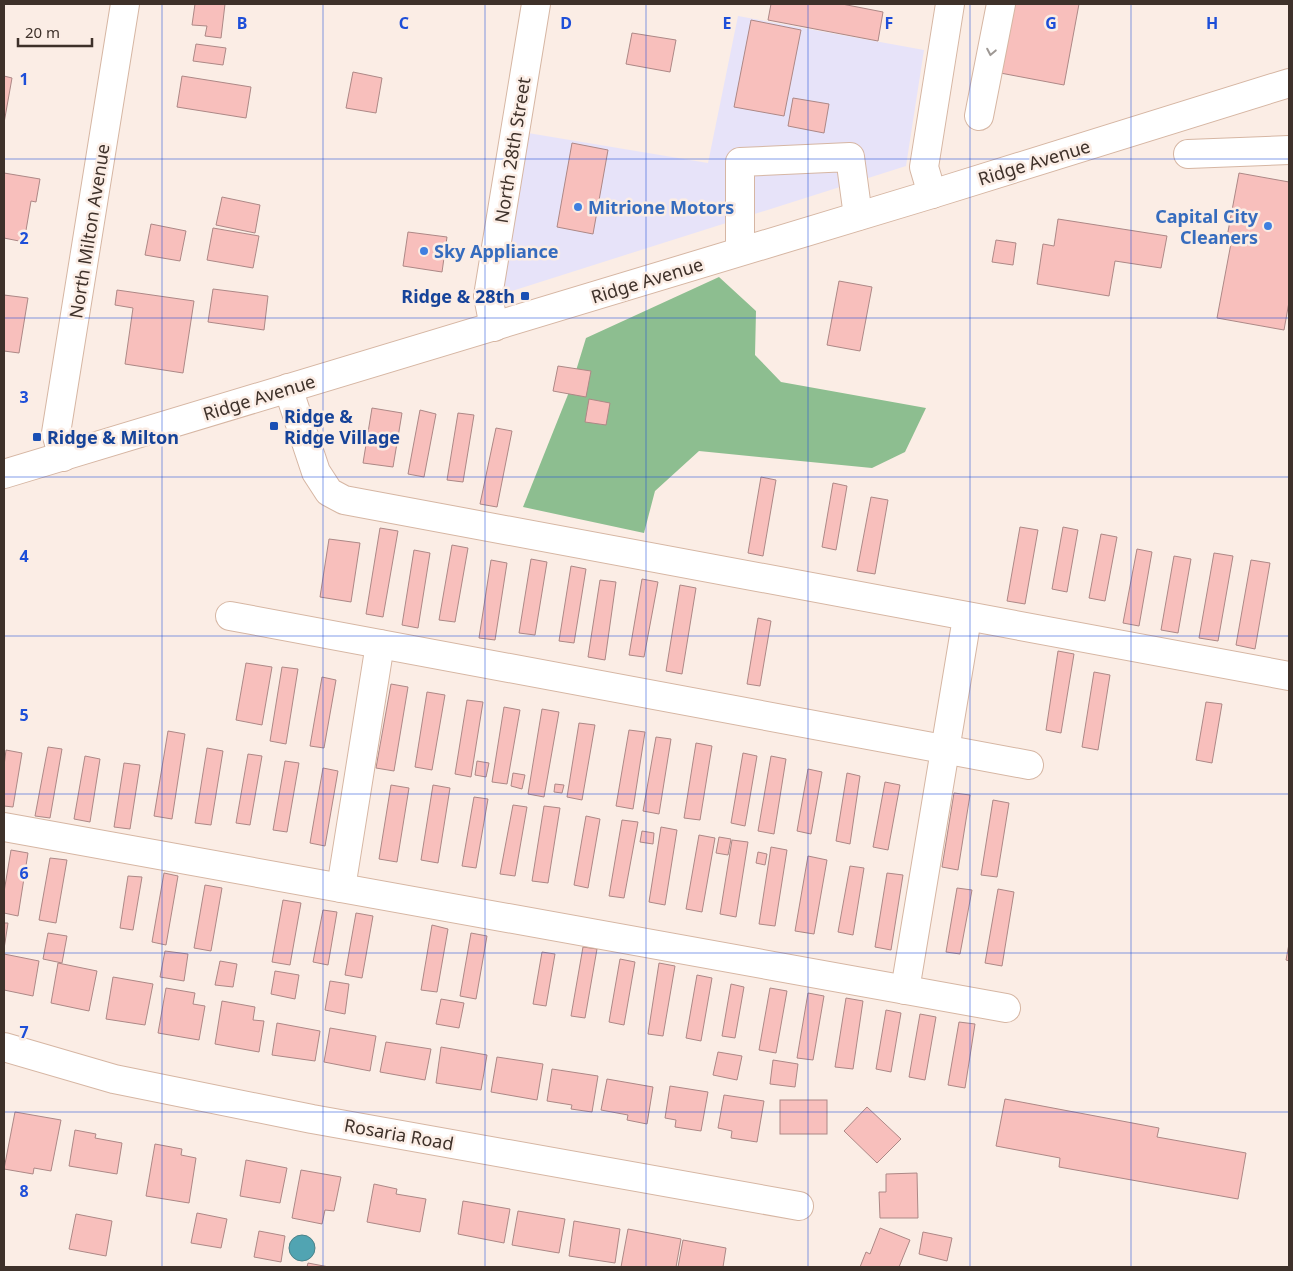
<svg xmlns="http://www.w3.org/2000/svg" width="1293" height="1271" font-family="'Noto Sans',sans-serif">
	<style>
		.commercial { fill: #e7e3f9 }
		.forest { fill: #8dbe90 }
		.water { fill: #51a4b2; stroke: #4b8289 }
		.building { fill: #f8bfbc; stroke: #ad8886 }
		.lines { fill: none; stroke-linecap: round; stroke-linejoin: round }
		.minor-casing { stroke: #d6b6a3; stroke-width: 30 }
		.minor { stroke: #fff; stroke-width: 28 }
		.oneway { stroke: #9e9894 }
		.grid { fill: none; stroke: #1d4ed8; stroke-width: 1; stroke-opacity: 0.55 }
		.shop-dot { fill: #3f7fe0; stroke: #fbede5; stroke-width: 2 }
		.transit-dot { fill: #1a4fb4; stroke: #fbede5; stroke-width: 2 }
		.labels { text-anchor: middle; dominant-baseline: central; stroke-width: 5; stroke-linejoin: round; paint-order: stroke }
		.street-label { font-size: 18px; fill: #3e312a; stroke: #fbede5 }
		.shop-label { font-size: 18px; font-weight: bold; fill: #366cbe; stroke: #fbede5; text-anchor: start }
		.transit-label { font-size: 18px; font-weight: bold; fill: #164399; stroke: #fbede5; text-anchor: start }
		.grid-label { font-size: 16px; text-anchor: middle; font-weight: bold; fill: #1d4ed8; stroke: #fbede5; stroke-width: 5; stroke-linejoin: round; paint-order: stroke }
	</style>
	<rect width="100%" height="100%" fill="#fbede5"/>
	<!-- commercial -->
	<polygon class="commercial" points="738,16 924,50 906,166 499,295 528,133 708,163"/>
	<!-- forest -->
	<polygon class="forest" points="719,277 756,311 755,355 781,382 926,408 905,452 872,468 699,451 655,491 644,533 523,507 571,387 586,338"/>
	<!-- water -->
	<circle class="water" cx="302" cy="1248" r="13"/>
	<!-- building -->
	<g class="building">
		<polygon points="195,4 225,4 221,38 205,36 207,26 192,25"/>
		<polygon points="771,4 842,4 883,12 878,41 768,20"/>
		<polygon points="1008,4 1079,4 1064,85 995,72"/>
		<polygon points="751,20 801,30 784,116 734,107"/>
		<polygon points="632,33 676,40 670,72 626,64"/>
		<polygon points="196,44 226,48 223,65 193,61"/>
		<polygon points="353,72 382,78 376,113 346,108"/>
		<polygon points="4,76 12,78 4,123"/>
		<polygon points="182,76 251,87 246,118 177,107"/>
		<polygon points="793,98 829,104 824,133 788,126"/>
		<polygon points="572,143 608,150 593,234 557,227"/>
		<polygon points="4,173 40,179 36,202 31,201 24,242 4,238"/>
		<polygon points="1239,173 1289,182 1289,302 1284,330 1217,318 1232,238 1227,237"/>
		<polygon points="222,197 260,205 255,233 216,225"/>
		<polygon points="1058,219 1167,236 1161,268 1115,261 1109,296 1037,284 1043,244 1054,246"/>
		<polygon points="151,224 186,231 180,261 145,255"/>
		<polygon points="213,228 259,236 253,268 207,260"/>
		<polygon points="408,232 447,237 442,272 403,266"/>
		<polygon points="996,240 1016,243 1013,265 992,262"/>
		<polygon points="839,281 872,287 860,351 827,345"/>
		<polygon points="213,289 268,296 264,330 208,322"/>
		<polygon points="117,290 194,301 183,373 125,364 133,308 115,305"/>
		<polygon points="4,295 28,298 19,353 4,351"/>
		<polygon points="558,366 591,371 586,397 553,391"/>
		<polygon points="589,399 610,403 606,425 585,422"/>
		<polygon points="372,408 402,413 393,467 363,463"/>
		<polygon points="420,410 436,414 424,477 408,474"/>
		<polygon points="458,413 474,415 463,482 447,480"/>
		<polygon points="496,428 512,431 497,507 480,504"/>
		<polygon points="761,477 776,480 763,556 748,553"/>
		<polygon points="833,483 847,486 836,550 822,547"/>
		<polygon points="871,497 888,500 875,574 857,571"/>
		<polygon points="1020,527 1038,530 1025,604 1007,601"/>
		<polygon points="1063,527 1078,530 1067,592 1052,589"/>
		<polygon points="380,528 398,531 383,617 366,614"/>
		<polygon points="1101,534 1117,537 1105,601 1089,598"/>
		<polygon points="329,539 360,543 351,602 320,597"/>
		<polygon points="452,545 468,548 455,622 439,620"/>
		<polygon points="1137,549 1152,552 1139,626 1123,623"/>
		<polygon points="414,550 430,553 418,628 402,625"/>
		<polygon points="1214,553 1233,556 1218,641 1199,638"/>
		<polygon points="1174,556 1191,559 1178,633 1161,630"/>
		<polygon points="531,559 547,562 535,635 519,633"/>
		<polygon points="491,560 507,563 495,640 479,638"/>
		<polygon points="1251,560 1270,563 1255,649 1236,645"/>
		<polygon points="571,566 586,569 574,643 559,641"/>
		<polygon points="642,579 658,582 644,657 629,655"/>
		<polygon points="600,580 616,582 605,660 588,657"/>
		<polygon points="680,585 696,588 682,674 666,671"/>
		<polygon points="758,618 771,621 760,686 747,684"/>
		<polygon points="1058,651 1074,654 1061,733 1046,730"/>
		<polygon points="246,663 272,667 262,725 236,720"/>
		<polygon points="282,667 298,669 286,744 270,741"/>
		<polygon points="1094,672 1110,675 1098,750 1082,747"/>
		<polygon points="322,677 336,680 324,748 310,746"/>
		<polygon points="391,684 408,687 394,771 376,768"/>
		<polygon points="427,692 445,695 432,770 415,767"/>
		<polygon points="467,700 483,702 471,777 455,774"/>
		<polygon points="1206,702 1222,704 1212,763 1196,760"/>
		<polygon points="504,707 520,710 507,784 492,782"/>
		<polygon points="542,709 559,712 544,797 528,794"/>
		<polygon points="579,723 595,725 582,800 567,797"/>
		<polygon points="629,730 645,732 633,809 616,806"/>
		<polygon points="168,731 185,734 172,819 154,816"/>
		<polygon points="656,737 671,739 659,814 643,811"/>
		<polygon points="696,743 712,746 700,820 684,818"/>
		<polygon points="48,747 62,749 50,818 35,816"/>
		<polygon points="207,748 223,751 211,825 195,823"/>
		<polygon points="6,750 22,753 13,807 4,806 4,766"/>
		<polygon points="743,753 757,756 745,826 731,823"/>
		<polygon points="248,754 262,756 250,825 236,823"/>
		<polygon points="85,756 100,759 90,822 74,819"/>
		<polygon points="771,756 786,759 774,834 758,831"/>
		<polygon points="285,761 299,763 287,832 273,830"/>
		<polygon points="477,761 489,763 486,777 475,775"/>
		<polygon points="124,763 140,765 130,829 114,827"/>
		<polygon points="323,768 338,771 325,846 310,843"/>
		<polygon points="808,769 822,772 811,834 797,831"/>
		<polygon points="513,773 525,775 522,789 511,786"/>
		<polygon points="847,773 860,776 850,844 836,841"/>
		<polygon points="885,782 900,785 888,850 873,847"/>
		<polygon points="555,784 564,785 562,793 554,792"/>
		<polygon points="391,785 409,788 397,862 379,859"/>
		<polygon points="433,785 450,788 438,863 421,860"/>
		<polygon points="954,793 970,795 958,870 942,867"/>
		<polygon points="474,797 488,799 476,868 462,866"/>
		<polygon points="993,800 1009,803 997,877 981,875"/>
		<polygon points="513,805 527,807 515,876 500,874"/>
		<polygon points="544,806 560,808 548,883 532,881"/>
		<polygon points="586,816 600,819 588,888 574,885"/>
		<polygon points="622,820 638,822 624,898 609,896"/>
		<polygon points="661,827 677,830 665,905 649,902"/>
		<polygon points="642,831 654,833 653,844 640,842"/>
		<polygon points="699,835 715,838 702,912 686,909"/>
		<polygon points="719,837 731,839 728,855 716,853"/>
		<polygon points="732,840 748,842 736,917 720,914"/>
		<polygon points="771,847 787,850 775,926 759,924"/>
		<polygon points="11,850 28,853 18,916 4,913 4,892"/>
		<polygon points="758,852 767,854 765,865 756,863"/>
		<polygon points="808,856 827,860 814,934 795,931"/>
		<polygon points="50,858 67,860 56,923 39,920"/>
		<polygon points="850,866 864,868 853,935 838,932"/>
		<polygon points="164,873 178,876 166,945 152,942"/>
		<polygon points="887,873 903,875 891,950 875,947"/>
		<polygon points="128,876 142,877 133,930 120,928"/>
		<polygon points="205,885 222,888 211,951 194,948"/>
		<polygon points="957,888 972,890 960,954 946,952"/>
		<polygon points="998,889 1014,892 1002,966 985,963"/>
		<polygon points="283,900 301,903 290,965 272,962"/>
		<polygon points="323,910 337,912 328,965 313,962"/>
		<polygon points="356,913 373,916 362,978 345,975"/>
		<polygon points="4,923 8,923 4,949"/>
		<polygon points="432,925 448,929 437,992 421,990"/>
		<polygon points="48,933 67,936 62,963 43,959"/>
		<polygon points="471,933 487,936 476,999 460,996"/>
		<polygon points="1289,944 1289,961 1286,960"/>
		<polygon points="583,947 597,949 585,1018 571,1016"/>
		<polygon points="165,951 188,954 184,981 160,977"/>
		<polygon points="542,952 555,954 546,1006 533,1004"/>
		<polygon points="4,954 39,961 33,996 4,990"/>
		<polygon points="620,959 635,962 624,1025 609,1022"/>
		<polygon points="220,961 237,964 233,987 215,985"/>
		<polygon points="58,963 97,971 89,1011 51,1003"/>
		<polygon points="659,963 675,966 663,1036 648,1034"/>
		<polygon points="275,971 299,975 295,999 271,994"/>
		<polygon points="697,975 712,978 701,1041 686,1038"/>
		<polygon points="113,977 153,984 145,1025 106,1019"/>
		<polygon points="330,981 349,984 345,1014 325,1010"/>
		<polygon points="731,984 744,987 735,1038 722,1036"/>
		<polygon points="166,988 195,993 193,1004 205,1006 199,1040 158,1033"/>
		<polygon points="770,988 787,991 776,1053 759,1050"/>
		<polygon points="808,993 824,996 813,1060 797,1058"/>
		<polygon points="846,998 863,1001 853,1069 835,1067"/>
		<polygon points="441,999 464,1003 459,1028 436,1024"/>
		<polygon points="222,1001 255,1007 253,1020 264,1021 259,1052 215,1044"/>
		<polygon points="886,1010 901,1013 891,1072 876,1069"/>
		<polygon points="920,1014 936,1017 925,1080 909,1077"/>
		<polygon points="959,1022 975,1024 965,1088 948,1085"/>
		<polygon points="277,1023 320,1031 315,1061 272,1055"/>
		<polygon points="330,1028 376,1036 370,1071 324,1062"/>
		<polygon points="386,1042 431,1049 425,1080 380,1072"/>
		<polygon points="441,1047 487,1055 481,1090 436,1083"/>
		<polygon points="718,1052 742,1056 737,1080 713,1075"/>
		<polygon points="497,1057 543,1064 537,1100 491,1092"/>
		<polygon points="773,1060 798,1064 795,1087 770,1084"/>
		<polygon points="552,1069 598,1076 592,1112 571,1109 572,1105 547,1101"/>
		<polygon points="607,1079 653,1087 647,1124 627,1120 628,1115 601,1110"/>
		<polygon points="670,1086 708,1092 701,1131 675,1127 676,1120 665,1118"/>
		<polygon points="724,1095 764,1101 757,1142 731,1138 732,1131 718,1128"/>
		<polygon points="1005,1099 1159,1128 1157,1137 1246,1153 1238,1199 1059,1167 1060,1158 996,1146"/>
		<rect x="780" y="1100" width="47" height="34"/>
		<polygon points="867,1107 901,1139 877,1163 844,1131"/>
		<polygon points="15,1112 61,1120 51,1171 34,1168 33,1174 4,1169"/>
		<polygon points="75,1130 96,1134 95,1138 122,1143 117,1174 69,1166"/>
		<polygon points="155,1144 182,1149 181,1155 196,1158 189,1203 146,1196"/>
		<polygon points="246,1160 287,1168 280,1203 240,1196"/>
		<polygon points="301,1170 341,1177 334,1211 325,1210 322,1224 292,1218"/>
		<polygon points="917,1173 918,1218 880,1218 879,1192 886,1192 886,1174"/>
		<polygon points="374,1184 397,1189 396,1194 426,1199 420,1232 367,1222"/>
		<polygon points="463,1201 510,1209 504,1243 458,1234"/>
		<polygon points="518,1211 565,1219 559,1253 512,1245"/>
		<polygon points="197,1213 227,1219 221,1248 191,1243"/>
		<polygon points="76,1214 112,1221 106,1256 69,1249"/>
		<polygon points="574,1221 620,1229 615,1263 569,1256"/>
		<polygon points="880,1228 910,1240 899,1267 860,1267 866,1252 870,1254"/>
		<polygon points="628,1229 681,1239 676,1267 621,1267"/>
		<polygon points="259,1231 285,1236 281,1262 254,1257"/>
		<polygon points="923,1232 952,1238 947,1261 919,1254"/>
		<polygon points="683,1240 726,1248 723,1267 678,1267"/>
		<polygon points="308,1263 329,1267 307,1267"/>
	</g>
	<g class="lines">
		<!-- minor casing -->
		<g class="minor-casing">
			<g id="minor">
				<polyline points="979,116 1001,4"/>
				<polyline points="1188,154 1289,150"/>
				<polyline points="932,194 924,167 950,4"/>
				<polyline points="740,251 740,162 850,157 858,216"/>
				<polyline points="494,327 488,296 536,4"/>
				<polyline points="288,388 316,472 329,492 344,500 1289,676"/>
				<polyline points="63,457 56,433 125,4"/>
				<polyline points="4,474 932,194 1289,83"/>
				<polyline points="230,616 1029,765"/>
				<polyline points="4,827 1006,1008"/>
				<polyline points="341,888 380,644"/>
				<polyline points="905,990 967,618"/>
				<polyline points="4,1047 114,1079 312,1119 799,1206"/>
			</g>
		</g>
		<!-- minor -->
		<use href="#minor" class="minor"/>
	</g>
	<!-- one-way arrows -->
	<defs><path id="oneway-chevron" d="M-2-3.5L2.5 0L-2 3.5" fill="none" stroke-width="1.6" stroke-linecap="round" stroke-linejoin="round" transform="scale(1.25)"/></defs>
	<use class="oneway" href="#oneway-chevron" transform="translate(991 52) rotate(101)"/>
	<!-- grid -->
	<path class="grid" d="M 162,4 L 162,1267M 323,4 L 323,1267M 485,4 L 485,1267M 646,4 L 646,1267M 808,4 L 808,1267M 970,4 L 970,1267M 1131,4 L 1131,1267M 4,159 L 1289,159M 4,318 L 1289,318M 4,477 L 1289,477M 4,636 L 1289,636M 4,794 L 1289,794M 4,953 L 1289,953M 4,1112 L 1289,1112"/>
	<!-- markers -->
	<g class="shop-dot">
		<circle cx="578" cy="207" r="5"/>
		<circle cx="1268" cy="226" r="5"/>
		<circle cx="424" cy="251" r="5"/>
	</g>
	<g class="transit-dot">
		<rect x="520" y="291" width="10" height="10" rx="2.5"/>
		<rect x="269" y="421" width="10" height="10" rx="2.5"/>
		<rect x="32" y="432" width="10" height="10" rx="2.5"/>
	</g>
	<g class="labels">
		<!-- street labels -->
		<g class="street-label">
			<text transform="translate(512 150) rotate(-81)">North 28th Street</text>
			<text transform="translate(1034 162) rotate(-17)">Ridge Avenue</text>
			<text transform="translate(89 231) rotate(-81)">North Milton Avenue</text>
			<text transform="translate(647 280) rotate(-17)">Ridge Avenue</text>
			<text transform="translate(259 397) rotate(-17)">Ridge Avenue</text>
			<text transform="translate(399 1134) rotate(10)">Rosaria Road</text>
		</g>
		<!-- shop labels -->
		<g class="shop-label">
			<text x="588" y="207">Mitrione Motors</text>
			<text x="1258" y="216" text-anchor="end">Capital City<tspan x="1258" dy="21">Cleaners</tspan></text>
			<text x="434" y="251">Sky Appliance</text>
		</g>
		<!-- transit labels -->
		<g class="transit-label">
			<text x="515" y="296" text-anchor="end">Ridge &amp; 28th</text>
			<text x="284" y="416">Ridge &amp;<tspan x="284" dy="21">Ridge Village</tspan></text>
			<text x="47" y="437">Ridge &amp; Milton</text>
		</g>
	</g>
	<g class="grid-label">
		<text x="242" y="29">B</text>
		<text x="404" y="29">C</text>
		<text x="566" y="29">D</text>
		<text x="727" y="29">E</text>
		<text x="889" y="29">F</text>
		<text x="1051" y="29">G</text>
		<text x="1212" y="29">H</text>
		<text x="24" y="85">1</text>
		<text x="24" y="244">2</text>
		<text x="24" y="403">3</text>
		<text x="24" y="562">4</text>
		<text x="24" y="721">5</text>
		<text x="24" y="879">6</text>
		<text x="24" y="1038">7</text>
		<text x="24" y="1197">8</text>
	</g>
	<!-- border -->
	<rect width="1293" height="1271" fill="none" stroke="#3e312a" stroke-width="10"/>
	<!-- scale -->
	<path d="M18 38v8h74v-8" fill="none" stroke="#3e312a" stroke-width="2.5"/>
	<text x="25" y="38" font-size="15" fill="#3e312a" stroke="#fbede5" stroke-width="4" paint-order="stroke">20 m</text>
</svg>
